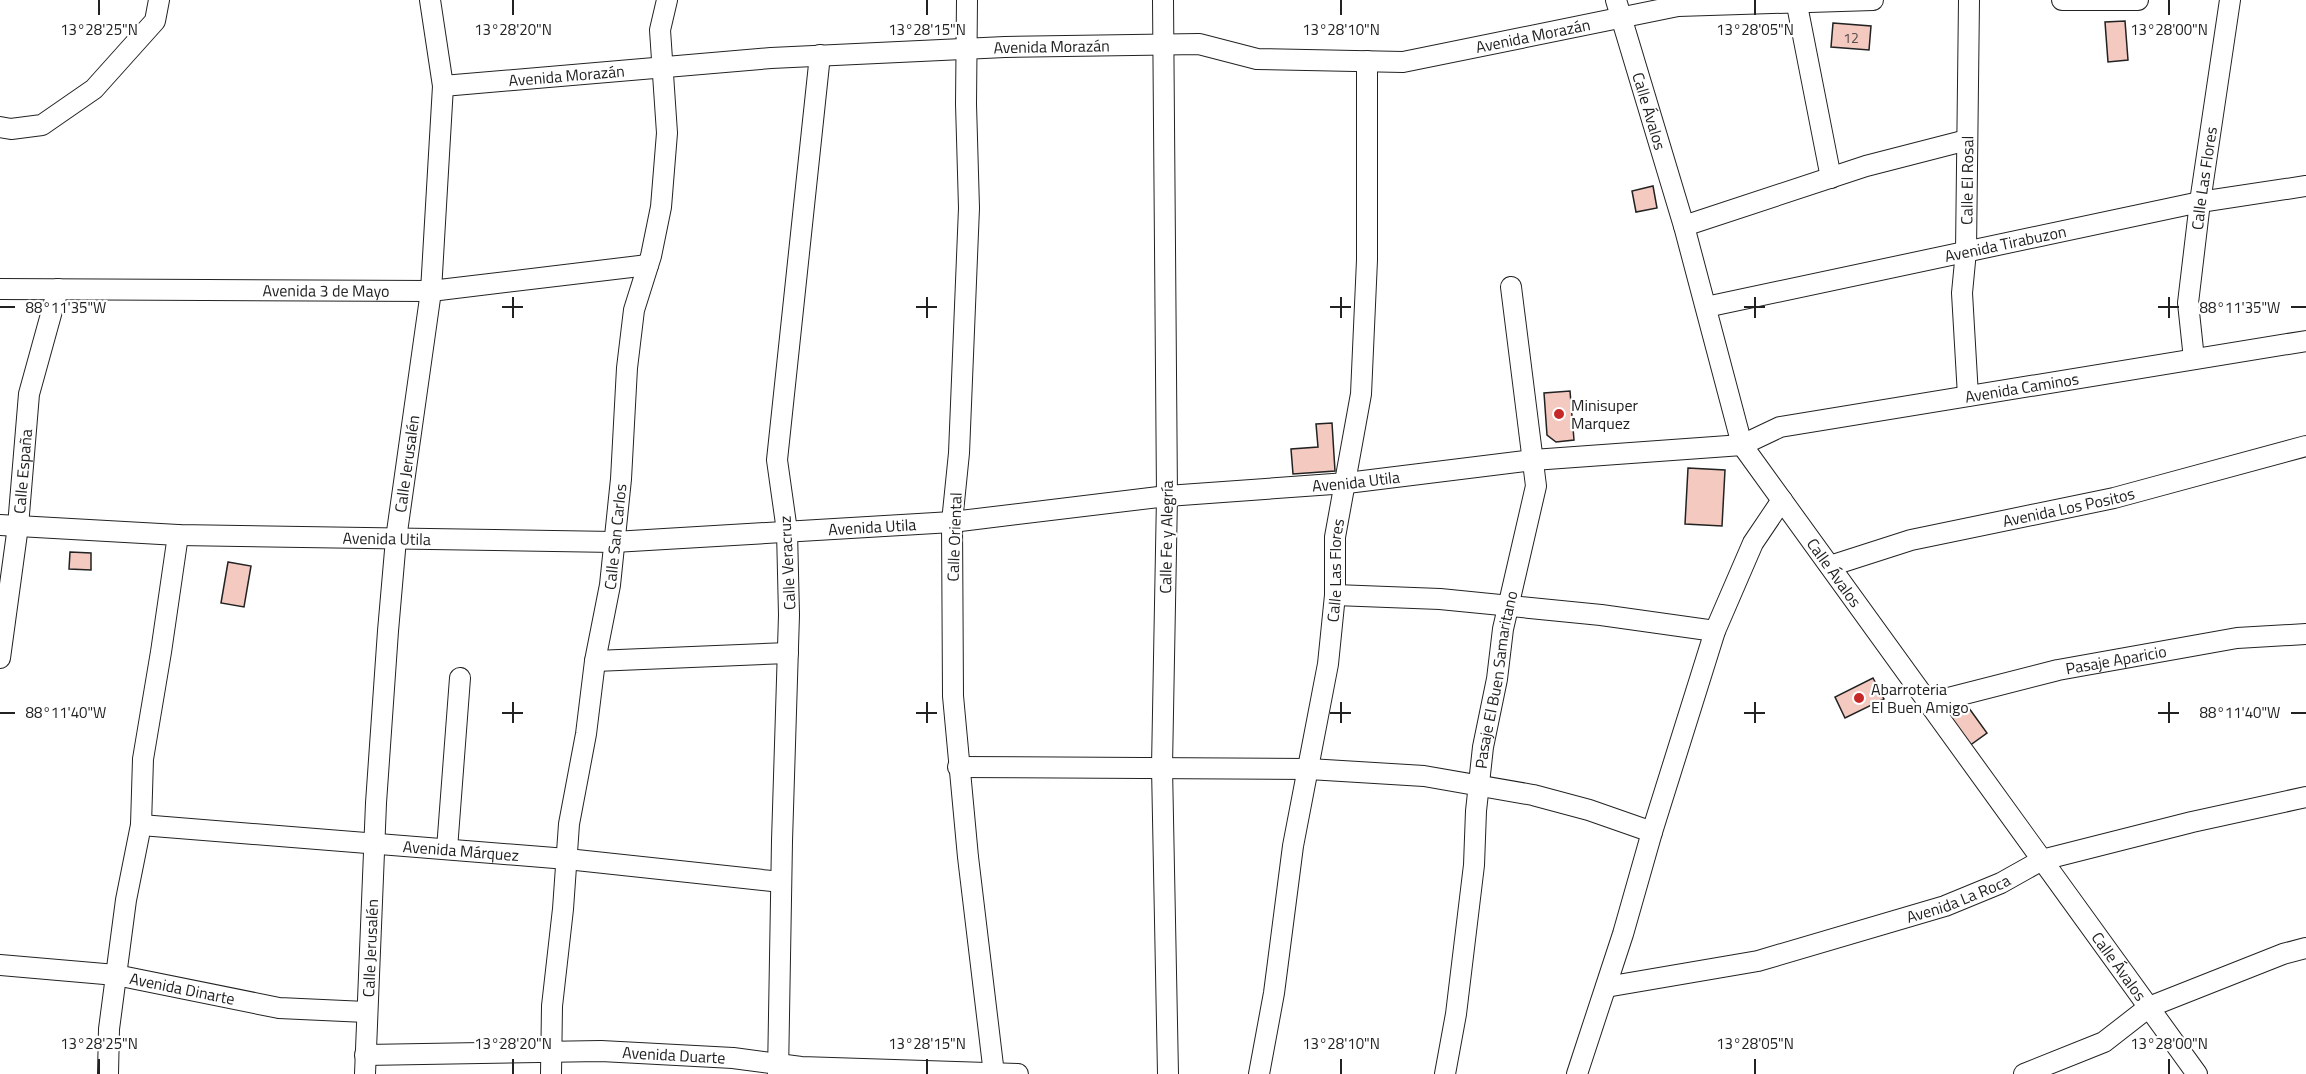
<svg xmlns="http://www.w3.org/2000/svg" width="2306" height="1074" viewBox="0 0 2306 1074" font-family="'Titillium Web',sans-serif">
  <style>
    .building { fill: #f3c9c0; stroke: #222; stroke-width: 1.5 }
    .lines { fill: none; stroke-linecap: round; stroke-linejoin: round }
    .minor-casing { stroke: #222; stroke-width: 22 }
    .minor { stroke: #fff; stroke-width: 20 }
    .ticks { fill: none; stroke: #222; stroke-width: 2 }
    .poi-dot { fill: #c62828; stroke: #fff; stroke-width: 2 }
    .labels { text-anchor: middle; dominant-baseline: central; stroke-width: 4.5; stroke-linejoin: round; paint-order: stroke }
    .number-label { font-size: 14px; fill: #564c4a }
    .street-label { font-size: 16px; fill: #222; stroke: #fff }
    .poi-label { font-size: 16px; fill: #222; stroke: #fff; text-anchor: start }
    .ticks-label { font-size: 15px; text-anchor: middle; fill: #222; stroke: #fff; stroke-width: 4.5; stroke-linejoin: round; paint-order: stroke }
  </style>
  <rect width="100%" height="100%" fill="#fff"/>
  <!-- building -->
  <g class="building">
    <path d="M2125,21L2128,60L2108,62L2105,22Z"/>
    <path d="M1833,23L1871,26L1869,50L1831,47Z"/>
    <path d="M1653,186L1657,208L1636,212L1632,191Z"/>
    <path d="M1570,391L1574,440L1556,442L1547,435L1544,393Z"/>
    <path d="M1332,423L1335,471L1293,474L1291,449L1318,447L1316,424Z"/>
    <path d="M1688,468L1725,470L1722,526L1685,524Z"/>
    <path d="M70,552L91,553V570L69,569Z"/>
    <path d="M228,562L251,566L244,607L221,603Z"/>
    <path d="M1873,678L1884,699L1845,718L1835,697Z"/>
    <path d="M1966,704L1987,733L1969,746L1948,717Z"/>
  </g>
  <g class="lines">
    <!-- minor casing -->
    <g class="minor-casing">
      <g id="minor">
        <path d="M967,0L966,104L969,208L959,453L952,522L953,696L968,857L994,1074"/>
        <path d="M1163,0L1167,496L1162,767L1168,1074"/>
        <path id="s1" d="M1616,0L1684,226L1742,445L2197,1074"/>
        <path d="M1796,0L1831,178"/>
        <path d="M2062,0H2138"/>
        <path id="s2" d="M443,86L771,58L1005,47L1199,44L1257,59L1403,62L1678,6L1873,0"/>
        <path d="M0,127L11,129L42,125L94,89L155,21L159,0"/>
        <path d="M1684,226L1866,166L1967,140"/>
        <path id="s3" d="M0,289L431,291L648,265"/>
        <path id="s4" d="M1706,307L2200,202L2306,186"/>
        <path id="s5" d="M2194,359L2188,303L2200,202L2230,0"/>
        <path id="s6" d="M1968,396L1962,293L1966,251L1969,0"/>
        <path id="s7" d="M0,525L178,535L614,542L952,522L1167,496L1347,483L1533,460L1742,445L1780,427L2306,341"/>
        <path id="s8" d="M1830,566L1911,540L2114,498L2306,446"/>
        <path d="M1335,595L1440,599L1601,615L1715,631"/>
        <path id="s9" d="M0,658L18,526L29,394L58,289"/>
        <path d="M595,661L788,653"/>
        <path id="s10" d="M1929,703L2058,670L2237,638L2306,634"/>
        <path d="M958,767L1309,769L1424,776L1533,795L1589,810L1652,832"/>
        <path id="s11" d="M141,825L567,859L781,882"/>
        <path d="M447,849L460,678"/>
        <path id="s12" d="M0,965L116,975L279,1008L366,1012"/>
        <path id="s13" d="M1606,987L1758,961L1945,906L2001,883L2042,860L2192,822L2306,797"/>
        <path id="s14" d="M365,1055L601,1051L733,1058L801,1067L1018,1074"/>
        <path d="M108,1074L109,1029L126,900L141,825L143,759L161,652L178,535"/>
        <path id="s15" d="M365,1074L376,803L388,631L396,539L431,291L443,86L430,0"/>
        <path id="s16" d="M551,1074L552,1006L563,909L569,824L586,734L595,661L610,585L621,479L627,368L634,310L651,256L661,207L667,133L660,30L667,0"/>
        <path d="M778,1074L782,841L789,615L787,531L777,460L820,55"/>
        <path id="s17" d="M1259,1074L1274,993L1293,846L1328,664L1335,595V537L1361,394L1367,260V61"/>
        <path id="s18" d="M1445,1074L1456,1014L1474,865L1476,811L1483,747L1497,679L1503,629L1536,486L1511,287"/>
        <path d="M1577,1074L1623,934L1652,832L1715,631L1753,543L1782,500"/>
        <path d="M2024,1074L2104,1042L2149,1007L2283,954L2306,948"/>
      </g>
    </g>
    <!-- minor -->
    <use href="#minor" class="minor"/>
  </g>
  <!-- ticks -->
  <path class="ticks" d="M99,0V15M513,0V15M927,0V15M1341,0V15M1755,0V15M2169,0V15M513,297V318M927,297V318M1341,297V318M1755,297V318M2169,297V318M0,307H15M502,307H523M916,307H937M1330,307H1351M1744,307H1765M2158,307H2179M2291,307H2306M513,702V723M927,702V723M1341,702V723M1755,702V723M2169,702V723M0,713H15M502,713H523M916,713H937M1330,713H1351M1744,713H1765M2158,713H2179M2291,713H2306M99,1059V1074M513,1059V1074M927,1059V1074M1341,1059V1074M1755,1059V1074M2169,1059V1074"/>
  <!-- markers -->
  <g class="poi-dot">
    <circle cx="1559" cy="414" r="6"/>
    <circle cx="1859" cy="698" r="6"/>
  </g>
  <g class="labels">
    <!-- number labels -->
    <g class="number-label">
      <text x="1851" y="37">12</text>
    </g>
    <!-- street labels -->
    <g class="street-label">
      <text stroke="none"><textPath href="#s2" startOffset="1096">Avenida Morazán</textPath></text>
      <text stroke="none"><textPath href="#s2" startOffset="610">Avenida Morazán</textPath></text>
      <text stroke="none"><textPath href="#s2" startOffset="124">Avenida Morazán</textPath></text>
      <text stroke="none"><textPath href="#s1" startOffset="116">Calle Ávalos</textPath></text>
      <text stroke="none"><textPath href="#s5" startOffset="182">Calle Las Flores</textPath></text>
      <text stroke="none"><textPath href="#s6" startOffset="216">Calle El Rosal</textPath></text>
      <text stroke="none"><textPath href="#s4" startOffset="306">Avenida Tirabuzon</textPath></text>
      <text stroke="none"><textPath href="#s3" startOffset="326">Avenida 3 de Mayo</textPath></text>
      <text stroke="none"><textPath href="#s7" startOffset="2034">Avenida Caminos</textPath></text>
      <text stroke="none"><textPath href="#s15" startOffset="612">Calle Jerusalén</textPath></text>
      <text stroke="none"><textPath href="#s9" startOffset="188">Calle España</textPath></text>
      <text stroke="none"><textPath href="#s7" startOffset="1359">Avenida Utila</textPath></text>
      <text stroke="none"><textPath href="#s8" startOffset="246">Avenida Los Positos</textPath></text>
      <text stroke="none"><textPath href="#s7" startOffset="873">Avenida Utila</textPath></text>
      <text stroke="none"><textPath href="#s16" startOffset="542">Calle San Carlos</textPath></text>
      <text transform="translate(954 537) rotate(-88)">Calle Oriental</text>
      <text transform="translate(1166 537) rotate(-89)">Calle Fe y Alegría</text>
      <text stroke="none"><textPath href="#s7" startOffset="387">Avenida Utila</textPath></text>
      <text transform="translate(787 563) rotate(-93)">Calle Veracruz</text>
      <text stroke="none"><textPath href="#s17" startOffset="510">Calle Las Flores</textPath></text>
      <text stroke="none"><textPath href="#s1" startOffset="620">Calle Ávalos</textPath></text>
      <text stroke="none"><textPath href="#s10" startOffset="192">Pasaje Aparicio</textPath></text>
      <text stroke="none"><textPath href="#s18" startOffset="398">Pasaje El Buen Samaritano</textPath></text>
      <text stroke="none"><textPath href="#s11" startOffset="321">Avenida Márquez</textPath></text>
      <text stroke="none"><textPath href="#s13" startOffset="364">Avenida La Roca</textPath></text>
      <text stroke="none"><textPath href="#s15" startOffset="126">Calle Jerusalén</textPath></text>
      <text stroke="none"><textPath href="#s1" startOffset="1106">Calle Ávalos</textPath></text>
      <text stroke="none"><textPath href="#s12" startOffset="184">Avenida Dinarte</textPath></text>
      <text stroke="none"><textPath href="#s14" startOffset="309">Avenida Duarte</textPath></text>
    </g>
    <!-- poi labels -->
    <g class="poi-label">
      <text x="1571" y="405">Minisuper<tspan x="1571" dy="18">Marquez</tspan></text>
      <text x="1871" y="689">Abarroteria<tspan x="1871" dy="18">El Buen Amigo</tspan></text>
    </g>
  </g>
  <g class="ticks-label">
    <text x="99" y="35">13°28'25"N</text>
    <text x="513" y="35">13°28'20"N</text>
    <text x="927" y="35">13°28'15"N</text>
    <text x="1341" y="35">13°28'10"N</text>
    <text x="1755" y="35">13°28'05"N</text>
    <text x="2169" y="35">13°28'00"N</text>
    <text x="2240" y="313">88°11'35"W</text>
    <text x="66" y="313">88°11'35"W</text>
    <text x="2240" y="718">88°11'40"W</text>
    <text x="66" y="718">88°11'40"W</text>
    <text x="99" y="1049">13°28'25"N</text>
    <text x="513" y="1049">13°28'20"N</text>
    <text x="927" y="1049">13°28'15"N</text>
    <text x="1341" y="1049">13°28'10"N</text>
    <text x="1755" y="1049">13°28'05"N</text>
    <text x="2169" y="1049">13°28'00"N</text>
  </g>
</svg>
